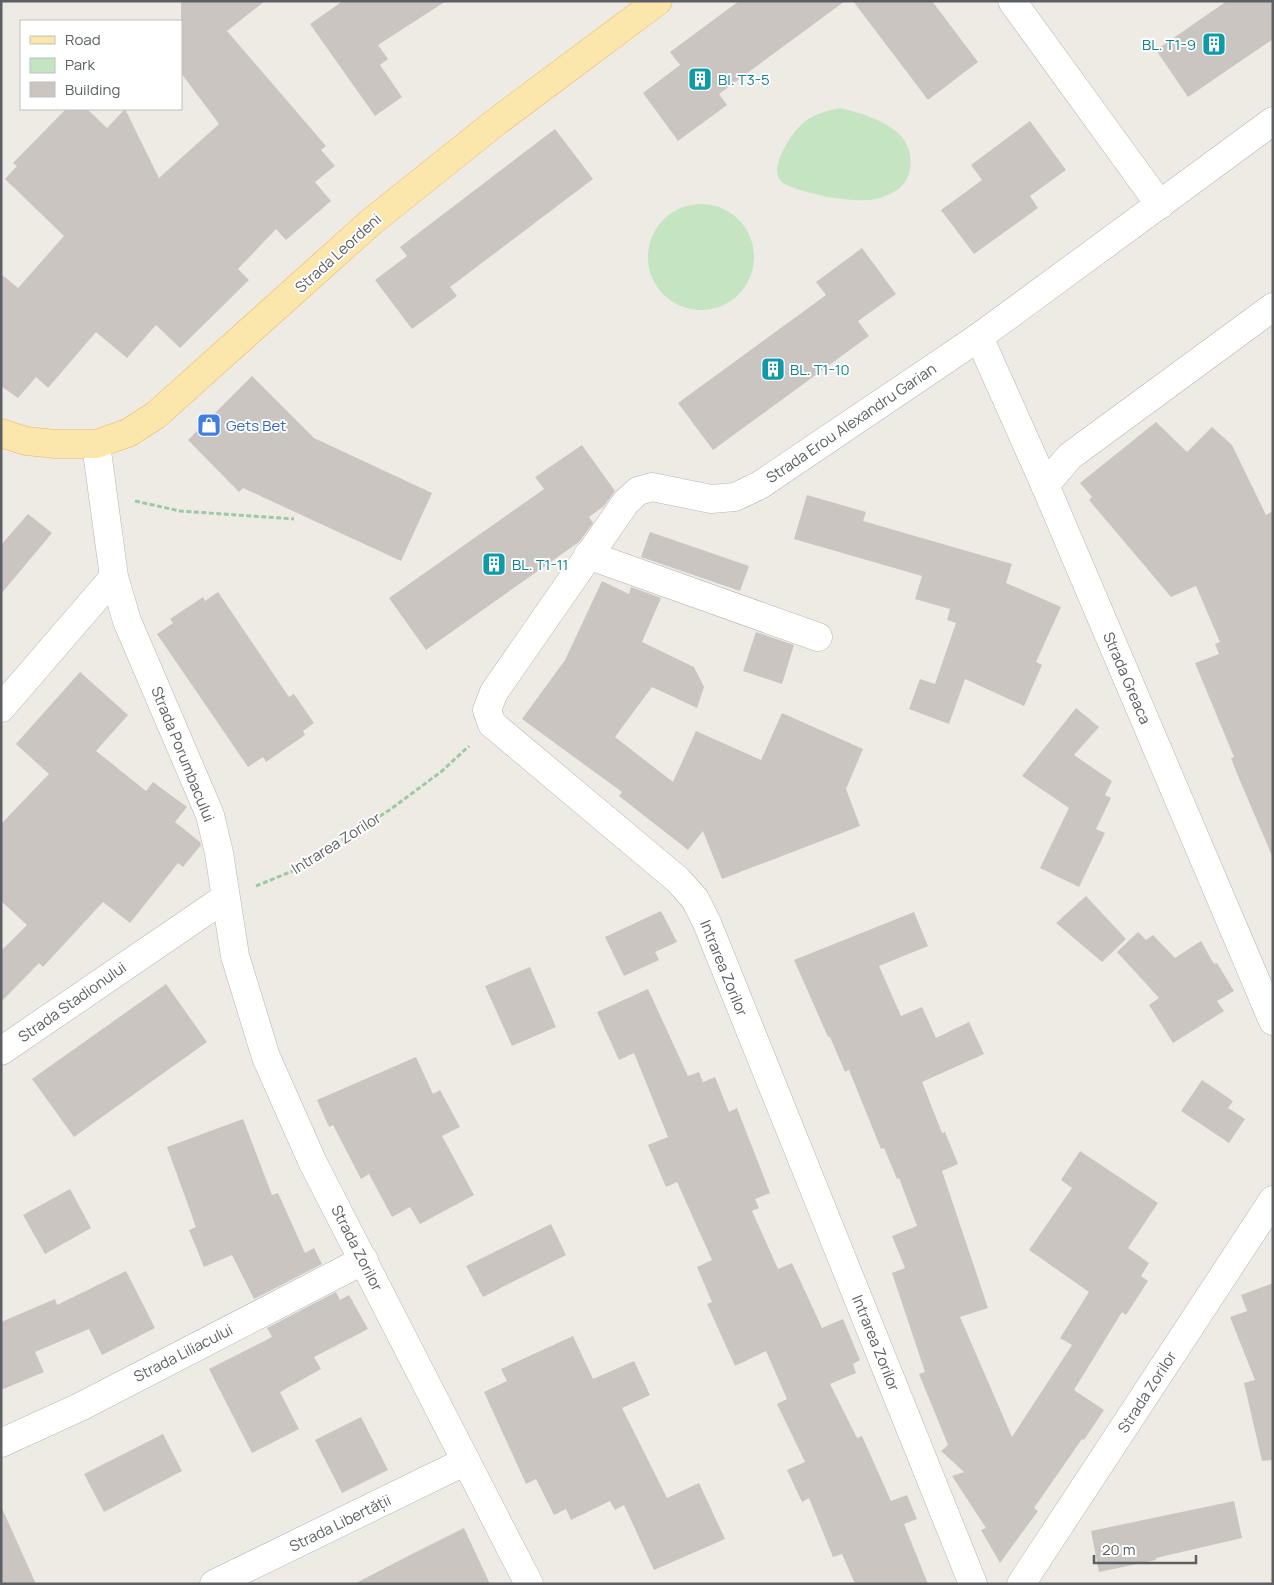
<svg xmlns="http://www.w3.org/2000/svg" width="1274" height="1585" viewBox="0 0 1274 1585" font-family="Manrope,sans-serif">
  <style>
    .green { fill: #c5e4c2 }
    .building { fill: #cac5c1 }
    .lines { fill: none; stroke-linecap: round; stroke-linejoin: round }
    .minor-casing { stroke: #b2b5b9; stroke-width: 29 }
    .major-casing { stroke: #ebb660; stroke-width: 29 }
    .path { stroke: #9cc8a4; stroke-width: 3; stroke-dasharray: 5 2.5; stroke-linecap: butt }
    .minor { stroke: #fff; stroke-width: 28 }
    .major { stroke: #fbe6ac; stroke-width: 28 }
    .labels { text-anchor: middle; dominant-baseline: central; stroke-width: 4; stroke-linejoin: round; paint-order: stroke }
    .culture-label { font-size: 15px; fill: #0d838f; stroke: #fff; text-anchor: start }
    .street-label { font-size: 15px; fill: #5c6064; stroke: #fff }
    .shop-label { font-size: 15px; fill: #366cbe; stroke: #fff; text-anchor: start }
  </style>
  <rect width="100%" height="100%" fill="#eeebe4"/>
  <!-- green -->
  <g class="green">
    <path d="M840,108C860,113 886,120 901,136C912,148 914,169 905,182C899,191 885,197 876,199C855,204 806,194 787,185C763,175 790,135 802,124C813,114 826,111 840,108Z"/>
    <circle cx="701" cy="257" r="53"/>
  </g>
  <!-- building -->
  <g class="building">
    <path d="M181,1H265L227,31L326,146L321,150L335,166L315,182L331,201L286,240L276,229L238,269L249,280L180,348L156,325L127,358L96,332L48,388L36,377L18,398L1,386V274L18,288L64,236L5,179L17,166L13,163L66,109H87L107,128L125,109L159,178L219,124L181,73Z"/>
    <path d="M343,1H446L378,45L388,59L380,65L402,97L375,116L310,24Z"/>
    <path d="M739,1H845L719,94L727,105L678,141L643,93L680,65L670,52Z"/>
    <path d="M853,1H932L978,62L928,100Z"/>
    <path d="M1227,1H1273V39L1188,97L1156,50Z"/>
    <path d="M1030,121L1066,170L1030,196L1038,208L974,254L941,210L982,180L971,165Z"/>
    <path d="M555,129L593,179L450,287L457,296L412,329L375,280L407,256L400,247Z"/>
    <path d="M862,248L896,294L858,321L869,336L713,450L678,403L826,295L816,282Z"/>
    <path d="M252,376L314,438L432,493L401,561L243,488L239,492L188,440Z"/>
    <path d="M1156,422L1187,452L1212,427L1232,445L1266,515L1273,511V858L1238,776L1231,758L1234,757L1195,663L1219,654L1215,644L1220,642L1196,586L1171,597L1089,500L1092,497L1080,483Z"/>
    <path d="M582,445L615,491L604,506L589,517L593,523L579,542L426,650L389,598L544,489L535,477Z"/>
    <path d="M807,495L866,512L863,521L1012,564L1006,583L1061,607L1036,662L1042,665L1024,706L965,679L949,724L909,709L920,679L935,684L956,623L947,620L950,609L915,599L922,576L794,539Z"/>
    <path d="M28,514L52,533L1,594V545Z"/>
    <path d="M650,532L749,566L740,591L641,557Z"/>
    <path d="M602,581L629,594L631,587L661,598L642,642L694,667L704,687L697,708L652,687L615,737L673,782L696,731L761,760L782,713L863,749L846,789L860,826L722,879L703,831L688,850L619,796L622,792L522,719L565,660Z"/>
    <path d="M218,592L289,697L294,694L314,723L303,731L305,735L266,762L263,757L248,767L157,634L173,623L170,619L203,597L205,601Z"/>
    <path d="M756,632L794,645L782,684L743,671Z"/>
    <path d="M80,672L128,715L96,751L146,791L153,782L187,807L175,822L200,842L201,845L183,867L178,863L130,923L103,902L43,967L39,963L1,1002V951L27,925L1,901V824L49,774L16,744Z"/>
    <path d="M1076,708L1099,727L1074,755L1112,781L1105,795L1111,798L1096,829L1105,833L1079,887L1040,868L1069,808L1022,776Z"/>
    <path d="M1086,896L1126,939L1102,962L1056,923Z"/>
    <path d="M661,911L677,942L655,952L659,960L624,976L605,937Z"/>
    <path d="M914,912L928,946L879,966L901,1016L922,1007L936,1038L969,1022L984,1054L922,1082L942,1133L945,1132L958,1164L942,1171L988,1308L960,1317L1012,1437L1072,1345L1060,1338L1089,1292L1029,1250L1072,1188L1061,1180L1080,1151L1158,1203L1128,1248L1149,1263L1141,1276L1148,1281L1126,1315L1122,1312L1074,1390L1104,1410L1084,1440L1082,1439L1034,1508L1038,1511L1000,1563L981,1530L986,1528L952,1476L964,1472L941,1451L948,1445L919,1374L925,1372L892,1273L905,1268L892,1236L917,1226L899,1178L897,1179L884,1148L881,1149L849,1070L845,1072L830,1037H828L794,960Z"/>
    <path d="M1138,932L1146,940L1153,935L1175,958L1201,941L1214,964L1217,963L1234,991L1217,1001L1224,1011L1173,1043L1149,1005L1159,998L1117,952Z"/>
    <path d="M530,967L556,1027L512,1046L485,986Z"/>
    <path d="M166,984L207,1042L74,1137L32,1079Z"/>
    <path d="M648,989L688,1076L699,1072L703,1082L715,1077L729,1112L737,1108L770,1193L755,1199L759,1208L752,1211L778,1269L792,1263L822,1328L843,1319L860,1360L853,1364L856,1373L830,1384L857,1438L862,1436L891,1501L907,1495L917,1519L904,1524L928,1584H855L842,1554L833,1557L809,1498L802,1502L787,1470L805,1462L777,1404L787,1399L766,1351L735,1366L707,1304L712,1302L697,1267L712,1260L677,1182L666,1187L648,1145L668,1137L634,1053L619,1060L597,1012Z"/>
    <path d="M416,1057L433,1094L440,1090L460,1127L442,1136L474,1195L420,1224L410,1207L392,1217L369,1174L361,1179L333,1125L329,1127L317,1100Z"/>
    <path d="M1202,1080L1233,1101L1228,1108L1245,1119L1229,1143L1181,1111Z"/>
    <path d="M243,1119L272,1195L278,1193L305,1253L314,1248L322,1264L254,1299L232,1255L204,1267L189,1230L196,1227L167,1147Z"/>
    <path d="M70,1189L91,1228L45,1254L23,1215Z"/>
    <path d="M551,1224L566,1255L483,1297L466,1266Z"/>
    <path d="M126,1271L155,1328L102,1355L89,1329L35,1352L44,1372L1,1390V1322L55,1299L57,1305Z"/>
    <path d="M1273,1283V1460L1262,1461L1244,1383L1255,1380L1230,1317L1247,1311L1241,1295Z"/>
    <path d="M336,1292L340,1300L349,1295L368,1329L314,1357L321,1369L280,1392L299,1429L252,1453L209,1369L272,1337L267,1328Z"/>
    <path d="M573,1336L593,1379L634,1361L650,1395L622,1408L667,1498L699,1483L725,1539L654,1570L624,1505L615,1510L610,1501L571,1520L566,1509L554,1515L536,1479L526,1484L484,1392L507,1381L501,1369Z"/>
    <path d="M361,1417L388,1470L342,1493L315,1440Z"/>
    <path d="M163,1434L182,1471L104,1512L84,1474Z"/>
    <path d="M1234,1501L1242,1538L1156,1558V1560L1099,1572L1091,1531Z"/>
    <path d="M1,1506L36,1584H1Z"/>
    <path d="M464,1528L490,1584H354L414,1553Z"/>
  </g>
  <g class="lines">
    <!-- minor casing -->
    <g class="minor-casing">
      <g id="minor">
        <path d="M1012,1L1160,205"/>
        <path d="M979,337L1045,485L1273,1021"/>
        <path d="M96,444L114,577L127,621L210,815L219,853L235,956L266,1057L313,1163L529,1584"/>
        <path d="M1045,485L1070,456L1273,307"/>
        <path d="M588,555L818,637"/>
        <path d="M1,708L114,577"/>
        <path d="M1,1051L225,898"/>
        <path d="M1,1443L80,1407L364,1260"/>
        <path d="M214,1584L466,1461"/>
        <path d="M973,1584L707,923L695,899L678,880L492,724L487,710L494,692L626,502L638,491L652,487L711,499L735,497L760,485L979,337L1273,121"/>
        <path d="M1021,1584L1273,1200"/>
      </g>
    </g>
    <!-- major casing -->
    <g class="major-casing">
      <path id="major" d="M1,433L26,441L56,444H96L128,433L156,415L371,222L496,122L658,1"/>
    </g>
    <!-- path -->
    <g class="path">
      <path d="M135,501L180,511L294,519"/>
      <path d="M256,886L295,870L391,809L442,771L469,746"/>
    </g>
    <!-- minor -->
    <use href="#minor" class="minor"/>
    <!-- major -->
    <use href="#major" class="major"/>
  </g>
  <!-- icons -->
  <defs>
    <g id="building-square" transform="scale(1.25)"><rect x="-9" y="-9" width="18" height="18" rx="4" fill="#0f9aa8" stroke="#fff"/><path d="M-4-6H4V6H1V3H-1V6H-4ZM-2.5-4.3h1.7v1.8h-1.7ZM.8-4.3h1.7v1.8H.8ZM-2.5-1h1.7V.8h-1.7ZM.8-1h1.7V.8H.8Z" fill="#fff"/></g>
    <g id="shop-square" transform="scale(1.25)"><rect x="-9" y="-9" width="18" height="18" rx="4" fill="#3f7fe0" stroke="#fff"/><path d="M-5-2.5h2.3a2.7 3.5 0 0 1 5.4 0H5L5.5 6h-11ZM-1.5-2.5h3a1.5 2.3 0 0 0-3 0Z" fill="#fff"/></g>
  </defs>
  <g fill-rule="evenodd">
    <use href="#building-square" x="1214" y="44"/>
    <use href="#building-square" x="700" y="79"/>
    <use href="#building-square" x="773" y="369"/>
    <use href="#shop-square" x="209" y="425"/>
    <use href="#building-square" x="494" y="564"/>
  </g>
  <g class="labels">
    <!-- culture labels -->
    <g class="culture-label">
      <text x="1196" y="44" text-anchor="end">BL. T1-9</text>
      <text x="718" y="79">Bl. T3-5</text>
      <text x="790" y="369">BL. T1-10</text>
      <text x="512" y="564">BL. T1-11</text>
    </g>
    <!-- street labels -->
    <g class="street-label">
      <text transform="translate(338 253) rotate(-42)">Strada Leordeni</text>
      <text transform="translate(851 423) rotate(-34)">Strada Erou Alexandru Garian</text>
      <text transform="translate(1127 678) rotate(67)">Strada Greaca</text>
      <text transform="translate(183 754) rotate(68)">Strada Porumbacului</text>
      <text transform="translate(336 843) rotate(-32)">Intrarea Zorilor</text>
      <text transform="translate(724 968) rotate(68)">Intrarea Zorilor</text>
      <text transform="translate(72 1002) rotate(-35)">Strada Stadionului</text>
      <text transform="translate(357 1248) rotate(63)">Strada Zorilor</text>
      <text transform="translate(876 1343) rotate(68)">Intrarea Zorilor</text>
      <text transform="translate(183 1353) rotate(-27)">Strada Liliacului</text>
      <text transform="translate(1147 1392) rotate(-57)">Strada Zorilor</text>
      <text transform="translate(340 1523) rotate(-26)">Strada Libertății</text>
    </g>
    <!-- shop labels -->
    <g class="shop-label">
      <text x="226" y="425">Gets Bet</text>
    </g>
  </g>
  <!-- border -->
  <rect width="1274" height="1585" fill="none" stroke="#5c6064" stroke-width="5"/>
  <!-- legend -->
  <rect x="20" y="20" width="162" height="90" fill="#ffffff" stroke="#bebfc1"/>
  <rect x="30" y="36" width="25" height="8" fill="#fbe6ac" stroke="#bebfc1"/>
  <text x="65" y="45" font-size="15" fill="#5c6064">Road</text>
  <rect x="30" y="58" width="25" height="15" fill="#c5e4c2" stroke="#bebfc1"/>
  <text x="65" y="70" font-size="15" fill="#5c6064">Park</text>
  <rect x="30" y="82" width="25" height="15" fill="#cac5c1" stroke="#bebfc1"/>
  <text x="65" y="95" font-size="15" fill="#5c6064">Building</text>
  <!-- scale -->
  <path d="M1094 1555v8h102v-8" fill="none" stroke="#5c6064" stroke-width="2.5"/>
  <text x="1102" y="1555" font-size="15" fill="#5c6064" stroke="#ffffff" stroke-width="4" paint-order="stroke">20 m</text>
</svg>
